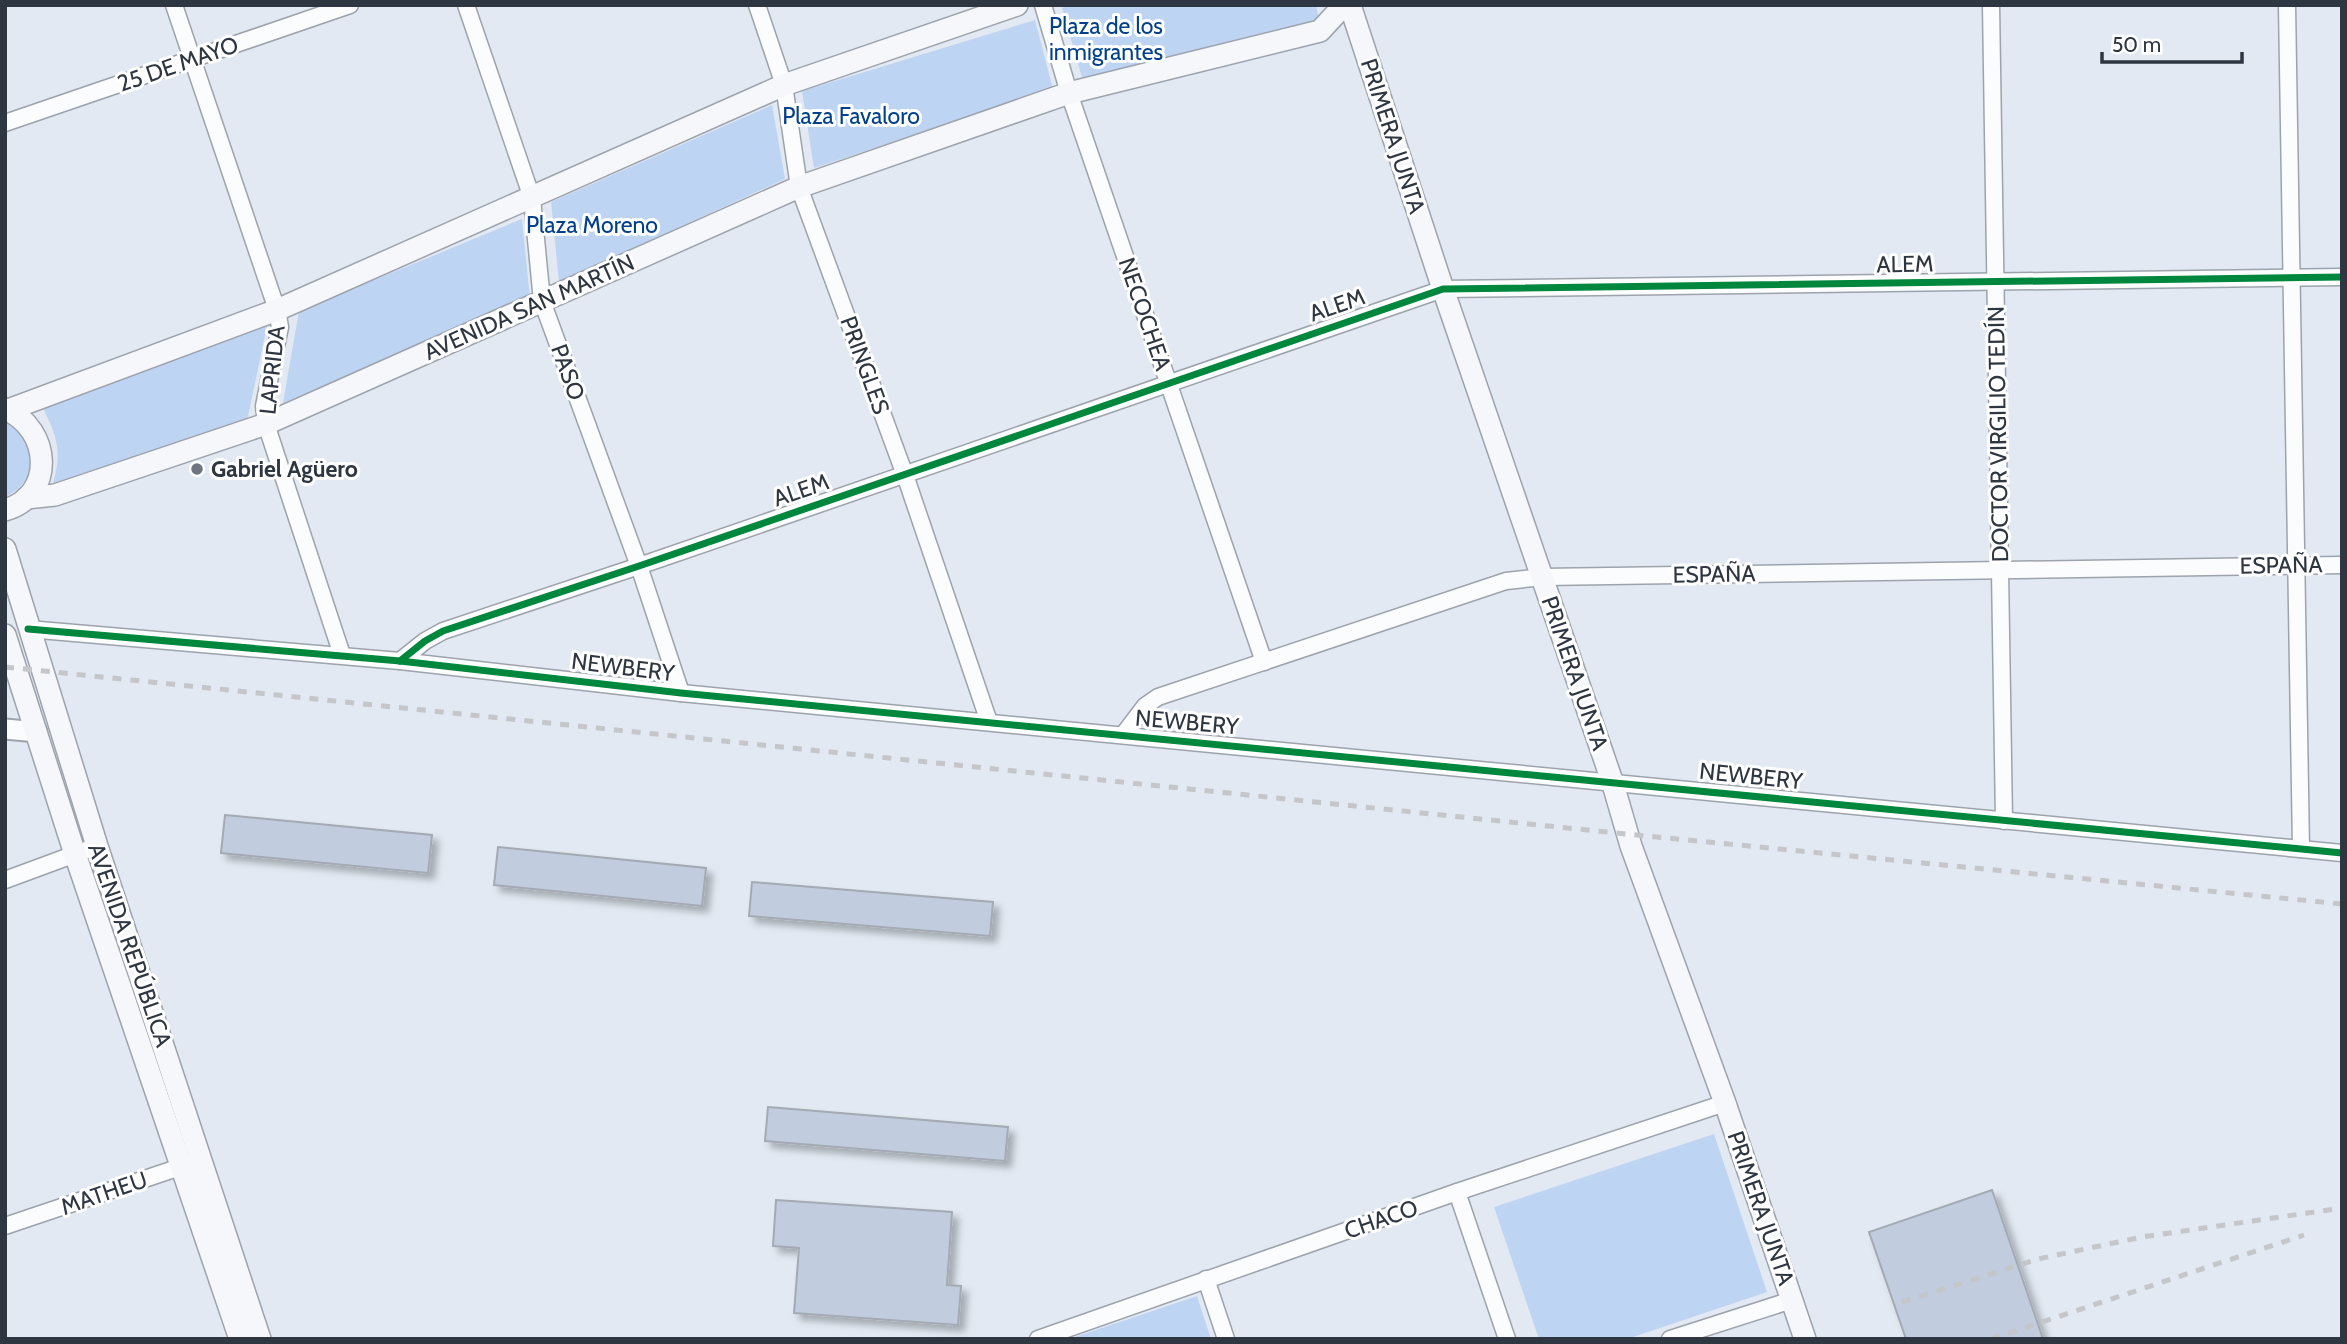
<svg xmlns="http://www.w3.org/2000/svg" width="2347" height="1344" viewBox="0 0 2347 1344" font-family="Cabin,sans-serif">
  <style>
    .green { fill: #bed4f3 }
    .building { fill: #c1cdde; stroke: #a3aab3; stroke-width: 2; filter: url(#shadow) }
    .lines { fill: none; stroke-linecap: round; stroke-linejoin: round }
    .minor-casing { stroke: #9da3ac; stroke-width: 19 }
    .tertiary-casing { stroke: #9da3ac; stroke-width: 23 }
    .secondary-casing { stroke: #9da3ac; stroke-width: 24 }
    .minor { stroke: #fbfcfd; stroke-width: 16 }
    .tertiary { stroke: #fbfcfd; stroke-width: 19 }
    .secondary { stroke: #f6f7fa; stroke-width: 21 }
    .rail { stroke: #c4c6c9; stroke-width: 5; stroke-dasharray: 9 9; stroke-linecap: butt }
    .cycleway-casing { stroke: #fff; stroke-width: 11 }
    .cycleway { stroke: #00873e; stroke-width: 7 }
    .poi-dot { fill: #6d7580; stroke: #fff; stroke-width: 2.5 }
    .labels { text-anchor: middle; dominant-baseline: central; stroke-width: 6; stroke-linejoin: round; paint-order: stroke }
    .park-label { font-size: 23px; fill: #01408a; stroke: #fff }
    .street-label { font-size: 23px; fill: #2e3642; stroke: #fff }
    .poi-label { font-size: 23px; font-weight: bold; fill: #2e3642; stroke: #fff; text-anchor: start }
  </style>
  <defs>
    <filter id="shadow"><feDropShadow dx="6" dy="6" stdDeviation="3.5" flood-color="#0004"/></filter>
  </defs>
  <rect width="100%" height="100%" fill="#e2e9f2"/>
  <!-- green -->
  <g class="green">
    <path d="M1072,5H1316L1319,20L1083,81L1062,8Z"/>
    <path d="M1035,20L1053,89L814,168L802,91Z"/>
    <path d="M772,105L785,179L559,282L551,202Z"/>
    <path d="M522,219L530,299L283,403L299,311Z"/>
    <path d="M267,326L247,421L53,483C63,450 56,434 41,404Z"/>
    <path d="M5,421C36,440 41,480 5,497Z"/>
    <path d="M1714,1134L1767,1292L1627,1339H1539L1494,1207Z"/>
    <path d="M1197,1296L1211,1339H1069Z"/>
  </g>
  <!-- building -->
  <g class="building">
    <path d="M225,815L432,835L428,873L221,853Z"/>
    <path d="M498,847L706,868L702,906L494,885Z"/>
    <path d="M752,882L993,902L990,936L749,916Z"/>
    <path d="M768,1107L1008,1127L1005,1161L765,1141Z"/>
    <path d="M1992,1190L2043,1339H1906L1869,1232Z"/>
    <path d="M776,1200L952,1212L947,1285L961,1286L958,1325L794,1313L799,1248L773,1246Z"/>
  </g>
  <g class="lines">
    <!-- minor casing -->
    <g class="minor-casing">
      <g id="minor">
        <path d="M174,5L277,310L280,327L264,406L266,424L342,655"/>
        <path d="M466,5L532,198L542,301L639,566L681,693"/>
        <path d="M757,5L784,85L799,187L905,475L989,722"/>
        <path d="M1043,5L1069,93L1264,662"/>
        <path d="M1991,5L2004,821"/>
        <path d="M2287,5L2301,849"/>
        <path d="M5,123L350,5"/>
        <path d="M28,629L400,661L681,693L2342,853"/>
        <path d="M400,661L425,641L443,631L639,566L1443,289L2342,277"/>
        <path d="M1123,735L1145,706L1158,697L1506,581L1543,577L2342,565"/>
        <path d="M5,880L97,846"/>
        <path d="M1457,1192L1507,1339"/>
        <path d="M5,1226L192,1163"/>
        <path d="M1206,1279L1226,1339"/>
        <path d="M1038,1339L1457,1192L1725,1103"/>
        <path d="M1670,1339L1792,1300"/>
      </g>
    </g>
    <!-- tertiary casing -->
    <g class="tertiary-casing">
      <path id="tertiary" d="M5,729L37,732"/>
    </g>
    <!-- secondary casing -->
    <g class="secondary-casing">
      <g id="secondary">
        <path d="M1350,5L1443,289L1612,781L1631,846L1725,1103L1805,1339"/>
        <path d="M5,409C52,429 55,496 5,510"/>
        <path d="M8,410L277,310L784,85L1017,5"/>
        <path d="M26,498L55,495L266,424L799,187L1069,93L1320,31L1344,5"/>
        <path d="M5,549L97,846L260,1339"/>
        <path d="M5,635L75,854L240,1339"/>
      </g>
    </g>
    <!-- minor -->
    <use href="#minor" class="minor"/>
    <!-- tertiary -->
    <use href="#tertiary" class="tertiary"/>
    <!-- secondary -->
    <use href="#secondary" class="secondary"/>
    <!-- rail -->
    <g class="rail">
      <path d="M5,667L1626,834L2342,904"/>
      <path d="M1902,1302L2038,1259L2142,1237L2342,1208"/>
      <path d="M1991,1339L2304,1235"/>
    </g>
    <!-- cycleway casing -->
    <g class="cycleway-casing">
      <g id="cycleway">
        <path d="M28,629L400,661L681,693L2342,853"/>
        <path d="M400,661L425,641L443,631L639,566L1443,289L2342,277"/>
      </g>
    </g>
    <!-- cycleway -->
    <use href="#cycleway" class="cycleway"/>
  </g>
  <!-- markers -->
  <circle class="poi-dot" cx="197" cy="469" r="7"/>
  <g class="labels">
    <!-- park labels -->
    <g class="park-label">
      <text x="1106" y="26">Plaza de los<tspan x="1106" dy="26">inmigrantes</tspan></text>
      <text x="851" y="116">Plaza Favaloro</text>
      <text x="592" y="225">Plaza Moreno</text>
    </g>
    <!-- street labels -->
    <g class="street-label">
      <text transform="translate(178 64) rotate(-19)">25 DE MAYO</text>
      <text transform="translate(1393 136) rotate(72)">PRIMERA JUNTA</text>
      <text transform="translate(1905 264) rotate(-1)">ALEM</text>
      <text transform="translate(1337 305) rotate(-19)">ALEM</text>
      <text transform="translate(529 307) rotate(-24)">AVENIDA SAN MARTÍN</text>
      <text transform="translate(1145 314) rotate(71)">NECOCHEA</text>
      <text transform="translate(865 365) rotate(70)">PRINGLES</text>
      <text transform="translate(272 370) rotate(-84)">LAPRIDA</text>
      <text transform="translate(568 372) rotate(70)">PASO</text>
      <text transform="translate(1998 434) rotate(-91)">DOCTOR VIRGILIO TEDÍN</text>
      <text transform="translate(801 490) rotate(-19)">ALEM</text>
      <text transform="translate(2281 565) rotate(-1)">ESPAÑA</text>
      <text transform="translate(1714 574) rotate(-1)">ESPAÑA</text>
      <text transform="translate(623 667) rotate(7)">NEWBERY</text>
      <text transform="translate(1575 673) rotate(71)">PRIMERA JUNTA</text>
      <text transform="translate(1187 722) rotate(5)">NEWBERY</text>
      <text transform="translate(1751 776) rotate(6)">NEWBERY</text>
      <text transform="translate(130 945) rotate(71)">AVENIDA REPÚBLICA</text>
      <text transform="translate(104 1193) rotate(-19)">MATHEU</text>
      <text transform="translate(1761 1208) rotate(71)">PRIMERA JUNTA</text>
      <text transform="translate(1381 1219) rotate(-19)">CHACO</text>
    </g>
    <!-- poi labels -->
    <g class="poi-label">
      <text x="211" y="469">Gabriel Agüero</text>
    </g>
  </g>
  <!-- border -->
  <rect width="2347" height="1344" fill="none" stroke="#2e3642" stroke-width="14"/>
  <!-- scale -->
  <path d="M2102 52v10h140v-10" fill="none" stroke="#2e3642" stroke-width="3.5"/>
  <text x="2112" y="52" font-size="21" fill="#2e3642" stroke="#ffffff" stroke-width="5" paint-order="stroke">50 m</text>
</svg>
